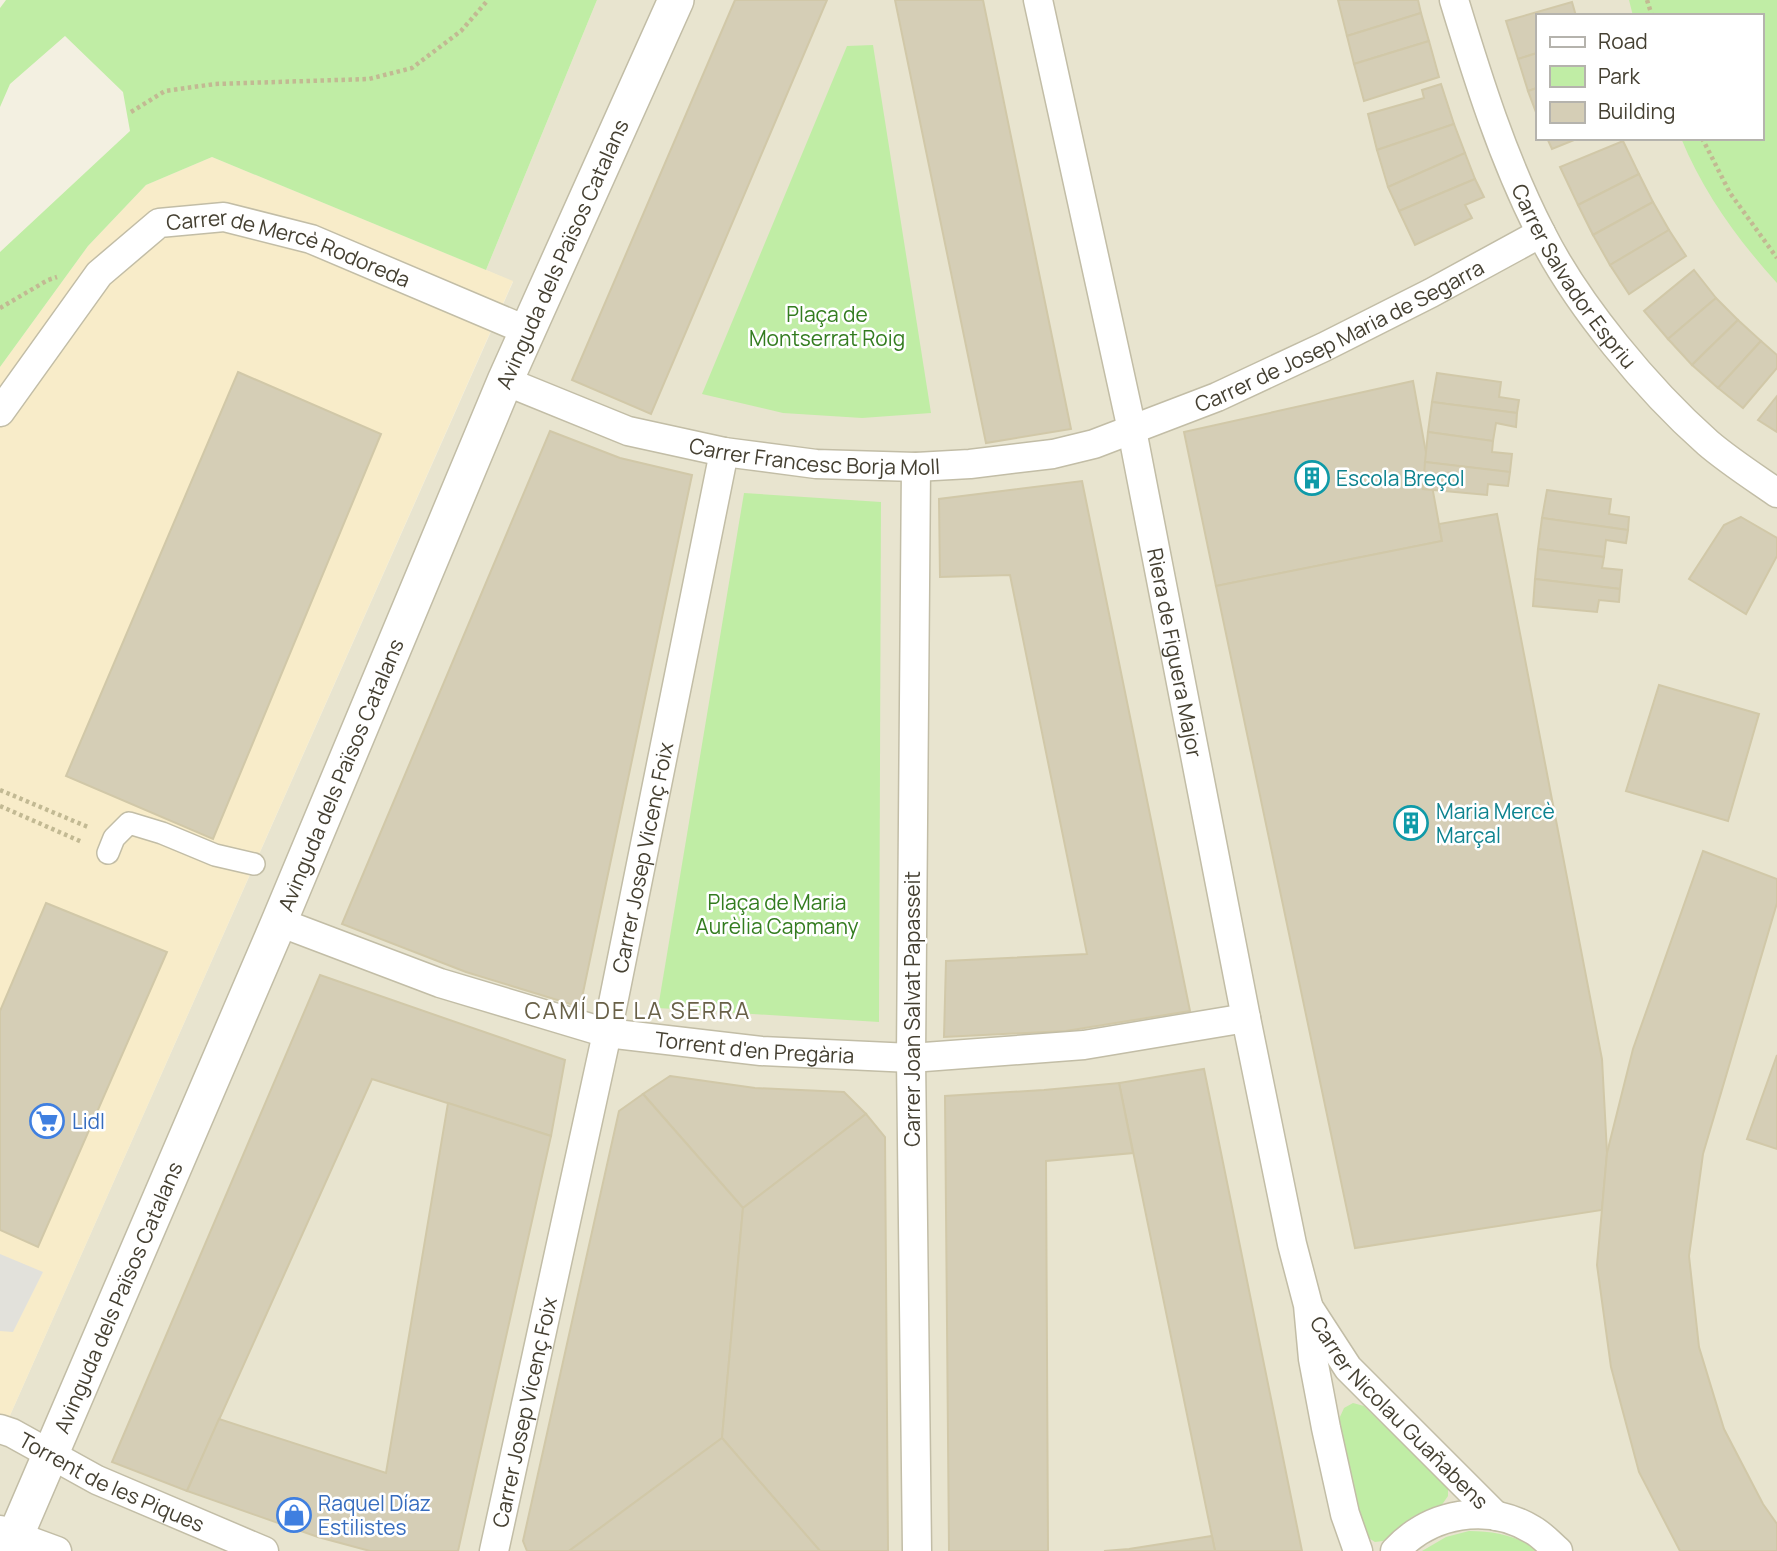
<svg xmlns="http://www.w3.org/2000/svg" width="1777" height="1551" viewBox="0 0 1777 1551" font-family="Manrope,sans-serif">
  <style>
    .residential { fill: #e8e4cf; fill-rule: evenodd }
    .commercial { fill: #f8ecc9 }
    .green { fill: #c0eda5 }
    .parking { fill: #e2e1db }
    .building { fill: #d5ceb6; stroke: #d1c8a8; stroke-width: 2 }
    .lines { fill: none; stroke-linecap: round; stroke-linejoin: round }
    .pedestrian-casing { stroke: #c2bda6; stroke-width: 24 }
    .minor-casing { stroke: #c2bda6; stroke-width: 31 }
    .tertiary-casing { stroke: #c2bda6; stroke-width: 38 }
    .path { stroke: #c2b993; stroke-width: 4.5; stroke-dasharray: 3.5 3.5; stroke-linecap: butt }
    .pedestrian { stroke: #fff; stroke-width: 21 }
    .minor { stroke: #fff; stroke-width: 28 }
    .tertiary { stroke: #fff; stroke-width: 35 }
    .labels { text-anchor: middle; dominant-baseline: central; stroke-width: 5; stroke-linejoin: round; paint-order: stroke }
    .street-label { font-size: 21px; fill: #454032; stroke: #fff }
    .park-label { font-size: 21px; fill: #337c1f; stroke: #fff }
    .culture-label { font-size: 21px; fill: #0d838f; stroke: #fff; text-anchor: start }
    .shop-label { font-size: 21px; fill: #366cbe; stroke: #fff; text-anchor: start }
    .neighbourhood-label { font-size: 23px; letter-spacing: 2px; fill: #696148; stroke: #fff }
  </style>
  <rect width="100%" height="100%" fill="#f3f0e1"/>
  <!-- residential -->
  <path class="residential" d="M597,0H1777V1551H0V1438L513,282L486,270ZM1537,16H1761V138H1537Z"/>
  <!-- commercial -->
  <path class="commercial" d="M212,157L513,281L0,1438V367L88,246L146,185Z"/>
  <!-- green -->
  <g class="green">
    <path d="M6,0H597L486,270L212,157L146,185L88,246L0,367V252L130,131L123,92L65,36L10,84L0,107V8Z"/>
    <path d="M1629,0H1777V283C1738,240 1703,192 1681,138H1761V16H1633Z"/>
    <path d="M873,45L931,413L862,418L783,413L702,394L847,46Z"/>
    <path d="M744,493L881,502L879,1022L658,1008Z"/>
    <path d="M1353,1403L1364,1406L1448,1488V1496L1441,1506L1412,1517L1383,1541L1375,1542L1367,1537L1360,1527L1339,1419L1344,1408Z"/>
    <path d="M1469,1531C1496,1531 1517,1536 1539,1551H1422L1446,1537Z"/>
  </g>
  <!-- parking -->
  <path class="parking" d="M0,1254L43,1272L13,1332L0,1331Z"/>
  <!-- building -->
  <g class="building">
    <path d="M735,0H827L651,414L572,380Z"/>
    <path d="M895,0H983L1071,429L986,443Z"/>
    <path d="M1338,0H1418L1421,13L1347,36Z"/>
    <path d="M1572,2L1576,16H1537V53L1518,59L1506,21Z"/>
    <path d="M1421,13L1429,41L1354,64L1347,36Z"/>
    <path d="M1429,41L1439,77L1364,101L1354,64Z"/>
    <path d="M1537,53V88L1528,91L1518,59Z"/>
    <path d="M1441,84L1454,124L1377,150L1368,114L1424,98L1422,90Z"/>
    <path d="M1537,88V115L1528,91Z"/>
    <path d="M1454,124L1465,153L1388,187L1377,150Z"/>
    <path d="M1547,138H1579L1552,149Z"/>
    <path d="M1623,141L1639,174L1578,205L1560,167Z"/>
    <path d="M1465,153L1475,179L1399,211L1388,187Z"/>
    <path d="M1639,174L1653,202L1593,235L1578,205Z"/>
    <path d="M1475,179L1484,197L1465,205L1472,218L1415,245L1399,211Z"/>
    <path d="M1653,202L1669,230L1610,265L1593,235Z"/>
    <path d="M1669,230L1686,256L1629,294L1610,265Z"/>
    <path d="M1694,270L1716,298L1668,339L1644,311Z"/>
    <path d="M1716,298L1738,320L1692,365L1668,339Z"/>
    <path d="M1738,320L1761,341L1718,388L1692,365Z"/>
    <path d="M1761,341L1777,355V368L1743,408L1718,388Z"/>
    <path d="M238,372L381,434L213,839L66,776Z"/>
    <path d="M1437,373L1501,382L1499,397L1519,400L1517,413L1432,402Z"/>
    <path d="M1413,381L1442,541L1216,586L1184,432Z"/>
    <path d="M1777,396V432L1758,420Z"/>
    <path d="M1432,402L1517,413L1516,427L1496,423L1493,441L1428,432Z"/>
    <path d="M550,431L620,458L692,475L580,1007L466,972L342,924Z"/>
    <path d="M1428,432L1493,441L1492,452L1512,454L1510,472L1425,462Z"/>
    <path d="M1425,462L1510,472L1508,486L1488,484L1487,495L1423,489Z"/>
    <path d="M1082,481L1190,1011L1066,1031L944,1037L946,961L1087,954L1010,575L940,577L939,499Z"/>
    <path d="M1547,490L1611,499L1609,514L1629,517L1628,530L1542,518Z"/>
    <path d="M1497,514L1602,1059L1607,1153L1602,1210L1355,1248L1216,586L1442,541L1439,524Z"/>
    <path d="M1741,517L1777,538V556L1746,614L1689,579L1724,525Z"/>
    <path d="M1542,518L1628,530L1626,543L1606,540L1604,557L1538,549Z"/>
    <path d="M1538,549L1604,557L1602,568L1622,570L1620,589L1535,579Z"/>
    <path d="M1535,579L1620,589L1619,602L1599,600L1597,612L1533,606Z"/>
    <path d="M1659,685L1759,714L1728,821L1626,791Z"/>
    <path d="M1703,851L1777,879V903L1703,1154L1689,1256L1699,1347L1724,1429L1763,1504L1777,1524V1551H1680L1639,1472L1611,1367L1597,1265L1607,1153L1633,1049Z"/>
    <path d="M46,903L167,952L38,1247L0,1230V1011Z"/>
    <path d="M320,975L565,1060L551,1136L372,1079L187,1491L112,1462Z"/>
    <path d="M1777,1055V1149L1747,1139Z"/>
    <path d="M1204,1069L1302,1551H1215L1119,1083Z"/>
    <path d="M670,1076L755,1088L844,1092L866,1114L743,1208L643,1094Z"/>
    <path d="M1119,1083L1133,1153L1046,1161L1048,1551H949L945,1096L1044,1090Z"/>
    <path d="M643,1094L743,1208L722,1438L569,1551H527L523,1541L619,1111Z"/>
    <path d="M448,1103L551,1136L458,1551H370L318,1537L187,1491L219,1419L386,1473Z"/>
    <path d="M866,1114L885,1137L888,1551H820L722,1438L743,1208Z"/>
    <path d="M722,1438L820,1551H569Z"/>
    <path d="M1212,1536L1215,1551H1104L1129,1549Z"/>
  </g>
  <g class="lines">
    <!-- pedestrian casing -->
    <g class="pedestrian-casing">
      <path id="pedestrian" d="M108,853L114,838L129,823L162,833L215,855L254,864"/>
    </g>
    <!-- minor casing -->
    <g class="minor-casing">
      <g id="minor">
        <path id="s1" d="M1038,0L1132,430L1246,1018L1292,1244L1308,1305L1313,1359L1326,1428L1345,1514L1358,1551"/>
        <path id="s2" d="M1454,0C1478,79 1503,159 1541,233C1577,305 1648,390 1708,443C1729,461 1754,477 1777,493"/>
        <path id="s3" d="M505,381L628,431L724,452L816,464L916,467L970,464L1053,454L1094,444L1217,397L1324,347L1431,293L1541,233"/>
        <path id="s4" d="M0,412L99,274L159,223L224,217L311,239L528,331"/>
        <path d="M916,467L911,1058L917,1551"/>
        <path id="s5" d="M279,922L440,983L607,1033L761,1051L911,1058L1084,1045L1246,1018"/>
        <path id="s6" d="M1311,1311L1348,1368L1496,1516"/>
        <path id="s7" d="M0,1429L12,1433L97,1480L264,1551"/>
        <path d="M0,1530L57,1551"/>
        <path id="s8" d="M494,1551L607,1033L724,452"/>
        <path d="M1395,1551C1430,1513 1487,1502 1533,1530C1542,1535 1550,1544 1558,1551"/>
      </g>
    </g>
    <!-- tertiary casing -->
    <g class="tertiary-casing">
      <g id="tertiary">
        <path id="s9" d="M9,1551L279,922L505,381L676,0"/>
      </g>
    </g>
    <!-- path -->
    <g class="path">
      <path d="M1647,0L1652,16"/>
      <path d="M131,112L165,91L215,84L369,79L412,68L461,31L488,0"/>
      <path d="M1702,138L1730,193L1777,258"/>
      <path d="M0,308L48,280L57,277"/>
      <path d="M0,790L88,827"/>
      <path d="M0,806L82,842"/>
    </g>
    <!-- pedestrian -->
    <use href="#pedestrian" class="pedestrian"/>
    <!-- minor -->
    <use href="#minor" class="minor"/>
    <!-- tertiary -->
    <use href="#tertiary" class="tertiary"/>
  </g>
  <!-- icons -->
  <defs>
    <g id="building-ring" transform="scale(1.75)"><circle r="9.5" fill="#fff" stroke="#0f9aa8" stroke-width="1.5"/><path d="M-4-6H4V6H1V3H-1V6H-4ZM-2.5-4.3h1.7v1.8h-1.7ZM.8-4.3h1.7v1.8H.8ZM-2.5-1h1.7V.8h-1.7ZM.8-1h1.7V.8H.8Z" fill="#0f9aa8"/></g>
    <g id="supermarket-ring" transform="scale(1.75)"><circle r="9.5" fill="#fff" stroke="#3f7fe0" stroke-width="1.5"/><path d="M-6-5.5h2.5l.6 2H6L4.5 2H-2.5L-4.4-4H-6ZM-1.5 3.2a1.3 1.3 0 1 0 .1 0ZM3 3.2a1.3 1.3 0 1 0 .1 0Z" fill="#3f7fe0"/></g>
    <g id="shop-ring" transform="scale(1.75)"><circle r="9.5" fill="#fff" stroke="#3f7fe0" stroke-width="1.5"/><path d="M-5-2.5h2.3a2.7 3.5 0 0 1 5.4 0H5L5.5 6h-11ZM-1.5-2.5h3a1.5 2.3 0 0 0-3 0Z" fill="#3f7fe0"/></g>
  </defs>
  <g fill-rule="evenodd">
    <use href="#building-ring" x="1312" y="478"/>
    <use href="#building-ring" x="1411" y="823"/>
    <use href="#supermarket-ring" x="47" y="1121"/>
    <use href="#shop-ring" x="294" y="1515"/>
  </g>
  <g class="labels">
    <!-- street labels -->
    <g class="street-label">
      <text stroke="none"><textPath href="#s9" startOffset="1410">Avinguda dels Països Catalans</textPath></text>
      <text stroke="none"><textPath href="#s4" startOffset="383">Carrer de Mercè Rodoreda</textPath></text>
      <text stroke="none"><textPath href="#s2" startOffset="303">Carrer Salvador Espriu</textPath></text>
      <text stroke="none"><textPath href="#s3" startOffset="872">Carrer de Josep Maria de Segarra</textPath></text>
      <text stroke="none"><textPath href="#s3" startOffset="322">Carrer Francesc Borja Moll</textPath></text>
      <text stroke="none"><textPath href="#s1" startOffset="667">Riera de Figuera Major</textPath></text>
      <text stroke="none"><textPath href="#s9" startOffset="844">Avinguda dels Països Catalans</textPath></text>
      <text stroke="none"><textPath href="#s8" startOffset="709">Carrer Josep Vicenç Foix</textPath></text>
      <text transform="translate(912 1009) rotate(-90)">Carrer Joan Salvat Papasseit</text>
      <text stroke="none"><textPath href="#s5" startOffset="495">Torrent d'en Pregària</textPath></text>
      <text stroke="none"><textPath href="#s9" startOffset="276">Avinguda dels Països Catalans</textPath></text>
      <text stroke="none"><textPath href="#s6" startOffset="135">Carrer Nicolau Guañabens</textPath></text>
      <text stroke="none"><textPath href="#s8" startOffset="142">Carrer Josep Vicenç Foix</textPath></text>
      <text stroke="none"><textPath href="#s7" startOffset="124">Torrent de les Piques</textPath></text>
    </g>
    <!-- park labels -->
    <g class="park-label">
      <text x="827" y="314">Plaça de<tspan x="827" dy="24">Montserrat Roig</tspan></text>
      <text x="777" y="902">Plaça de Maria<tspan x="777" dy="24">Aurèlia Capmany</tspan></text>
    </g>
    <!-- culture labels -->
    <g class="culture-label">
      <text x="1336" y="478">Escola Breçol</text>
      <text x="1436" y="811">Maria Mercè<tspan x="1436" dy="24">Marçal</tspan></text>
    </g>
    <!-- shop labels -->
    <g class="shop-label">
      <text x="72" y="1121">Lidl</text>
      <text x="318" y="1503">Raquel Díaz<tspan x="318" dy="24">Estilistes</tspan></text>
    </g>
    <!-- neighbourhood labels -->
    <g class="neighbourhood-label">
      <text x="638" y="1010">CAMÍ DE LA SERRA</text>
    </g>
  </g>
  <!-- legend -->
  <rect x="1536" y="14" width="228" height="126" fill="#ffffff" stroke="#b5b3ad" stroke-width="2"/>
  <rect x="1550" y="37" width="35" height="10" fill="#ffffff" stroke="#b5b3ad" stroke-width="2"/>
  <text x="1598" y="49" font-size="21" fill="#454032">Road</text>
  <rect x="1550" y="66" width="35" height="21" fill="#c0eda5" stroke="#b5b3ad" stroke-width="2"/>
  <text x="1598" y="84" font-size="21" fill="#454032">Park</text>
  <rect x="1550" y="102" width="35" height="21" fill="#d5ceb6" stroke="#b5b3ad" stroke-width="2"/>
  <text x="1598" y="119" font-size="21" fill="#454032">Building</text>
</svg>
